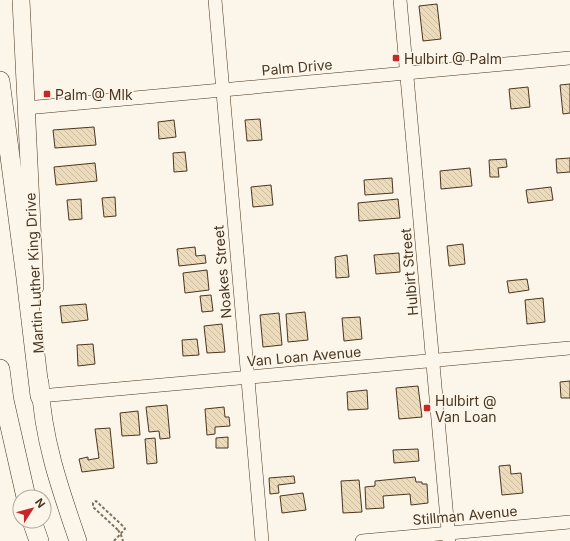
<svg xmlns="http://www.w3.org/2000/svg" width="570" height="541" viewBox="0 0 570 541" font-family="Inter,sans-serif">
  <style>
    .building { fill: url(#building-back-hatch); stroke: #4a3520 }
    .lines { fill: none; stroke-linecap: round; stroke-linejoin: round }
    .minor-casing { stroke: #4a3520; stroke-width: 14 }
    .major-casing { stroke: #4a3520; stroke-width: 18 }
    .highway-casing { stroke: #4a3520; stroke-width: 20 }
    .path { stroke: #7f6f5c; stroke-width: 2; stroke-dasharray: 3 2; stroke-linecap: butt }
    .minor { stroke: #fbf6e9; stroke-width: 13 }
    .major { stroke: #fbf6e9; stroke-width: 17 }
    .highway { stroke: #fbf6e9; stroke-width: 19 }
    .path-bridge { stroke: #7f6f5c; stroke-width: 2; stroke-dasharray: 3 2; stroke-linecap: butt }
    .poi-dot { fill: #c62828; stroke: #fbf6e9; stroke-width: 1.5 }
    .labels { text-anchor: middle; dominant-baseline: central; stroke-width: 3; stroke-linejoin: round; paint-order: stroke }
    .poi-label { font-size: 14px; fill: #4a3520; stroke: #fbf6e9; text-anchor: start }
    .street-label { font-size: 14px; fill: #4a3520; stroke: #fbf6e9 }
  </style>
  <defs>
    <pattern id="building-back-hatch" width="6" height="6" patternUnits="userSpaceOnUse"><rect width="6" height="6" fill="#ecdcbc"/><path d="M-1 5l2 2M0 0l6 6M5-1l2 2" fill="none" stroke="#ccbda1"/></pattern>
  </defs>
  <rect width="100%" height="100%" fill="#fbf6e9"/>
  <!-- building -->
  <g class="building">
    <path d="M437,4L441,39L423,41L419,6Z"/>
    <path d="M570,84V113L563,114L560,85Z"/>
    <path d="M528,87L530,107L511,109L509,89Z"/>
    <path d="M260,119L262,140L247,141L245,120Z"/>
    <path d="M174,120L176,137L159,139L158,122Z"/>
    <path d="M94,127L96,145L55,148L53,130Z"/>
    <path d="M185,152L187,171L174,172L173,153Z"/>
    <path d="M570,158V172L557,173L556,159Z"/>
    <path d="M506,159L507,167L498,168L499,177H490L489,160Z"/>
    <path d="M95,163L97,181L56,185L54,167Z"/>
    <path d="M470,168L472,186L441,189L440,171Z"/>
    <path d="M392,178L393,193L365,195L364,180Z"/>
    <path d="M271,185L273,205L253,207L251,187Z"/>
    <path d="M551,187L553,200L528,203L526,190Z"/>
    <path d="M115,197L116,216L104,217L102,198Z"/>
    <path d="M81,199L82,219L69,220L67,200Z"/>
    <path d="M398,199L400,218L359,221L358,203Z"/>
    <path d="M463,244L465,264L449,266L447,246Z"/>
    <path d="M195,247L196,256L205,255L206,263L179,266L177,249Z"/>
    <path d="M399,253L400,272L376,274L374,255Z"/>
    <path d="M347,255L349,277L336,278L335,257Z"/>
    <path d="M207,270L209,290L185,293L183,273Z"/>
    <path d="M527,279L529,290L509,293L507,281Z"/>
    <path d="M211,295L213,311L202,312L200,296Z"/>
    <path d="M543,298L545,322L527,324L525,300Z"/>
    <path d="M86,304L88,320L62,323L60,306Z"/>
    <path d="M305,312L308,340L288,342L286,314Z"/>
    <path d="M279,313L282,345L263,347L260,315Z"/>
    <path d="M360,317L362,339L344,341L342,318Z"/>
    <path d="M222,324L225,352L207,353L204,326Z"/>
    <path d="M197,339L199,355L183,356L182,340Z"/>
    <path d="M93,344L95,364L78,366L77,345Z"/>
    <path d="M570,381V398H561L560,382Z"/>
    <path d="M418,386L422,417L399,419L396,388Z"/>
    <path d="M367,390L368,409L348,410L347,392Z"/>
    <path d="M167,405L170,438L160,439L159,431L149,432L146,407Z"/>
    <path d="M224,407L225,417H229L230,426L215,427V434L207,435L205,409Z"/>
    <path d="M138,411L140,435L122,436L120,413Z"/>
    <path d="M110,428L114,468L82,472L79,459L88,457V460L99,458L95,429Z"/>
    <path d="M228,437V448H216V438Z"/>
    <path d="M155,438L157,463L147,464L145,439Z"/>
    <path d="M418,449L419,461L394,463L393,450Z"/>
    <path d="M510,465L511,474L521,473L523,493L502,495L499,466Z"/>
    <path d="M294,476L295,483L278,485L279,493L270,494L269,478Z"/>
    <path d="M415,477L416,482H422V484H427L428,503L411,505L410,494L383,496L384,508L366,509L365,487L375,486V481Z"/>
    <path d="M359,480L362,512L343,513L341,481Z"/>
    <path d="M303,493L306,510L282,513L280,496Z"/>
  </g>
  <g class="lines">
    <!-- minor casing -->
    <g class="minor-casing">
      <g id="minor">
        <path d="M215,0L262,541"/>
        <path d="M400,0L449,541"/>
        <path d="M26,108L570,58"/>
        <path d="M40,396L570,348"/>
        <path d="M362,541L570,522"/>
      </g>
    </g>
    <!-- major casing -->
    <g class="major-casing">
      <g id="major">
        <path d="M21,0L35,287"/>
        <path d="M40,382C42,437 60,489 78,541"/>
      </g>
    </g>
    <!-- highway casing -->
    <g class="highway-casing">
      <g id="highway">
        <path d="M0,81L26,278L40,396"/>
        <path d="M0,369L4,400L26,497"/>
        <path d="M32,521L39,541"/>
      </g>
    </g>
    <!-- path -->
    <path class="path" d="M118,530L121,535L123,541"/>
    <!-- minor -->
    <use href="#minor" class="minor"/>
    <!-- major -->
    <use href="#major" class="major"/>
    <!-- highway -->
    <use href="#highway" class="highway"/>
    <!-- path-bridge -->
    <path class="path-bridge" d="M114,541L124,530L125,529L124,527L97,502L96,501L93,503V507L118,530"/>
  </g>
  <!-- markers -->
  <g class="poi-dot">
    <rect x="392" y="54" width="8" height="8" rx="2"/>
    <rect x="43" y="90" width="8" height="8" rx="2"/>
    <rect x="423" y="404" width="8" height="8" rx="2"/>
  </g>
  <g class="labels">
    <!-- poi labels -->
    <g class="poi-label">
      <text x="404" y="58">Hulbirt @ Palm</text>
      <text x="55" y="94">Palm @ Mlk</text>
      <text x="435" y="400">Hulbirt @<tspan x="435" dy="16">Van Loan</tspan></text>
    </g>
    <!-- street labels -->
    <g class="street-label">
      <text transform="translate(297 67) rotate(-5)">Palm Drive</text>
      <text transform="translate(222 272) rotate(-95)">Noakes Street</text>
      <text transform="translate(409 272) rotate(-95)">Hulbirt Street</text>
      <text transform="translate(34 273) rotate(-93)">Martin Luther King Drive</text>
      <text transform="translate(304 356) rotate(-5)">Van Loan Avenue</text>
      <text transform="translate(465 515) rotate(-5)">Stillman Avenue</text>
    </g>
  </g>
  <!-- north arrow -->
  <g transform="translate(32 509) rotate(54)"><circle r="19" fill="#fbf6e9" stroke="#b4a999"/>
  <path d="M0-3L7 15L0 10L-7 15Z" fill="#c62828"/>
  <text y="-6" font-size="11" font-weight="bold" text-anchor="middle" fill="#4a3520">N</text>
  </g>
</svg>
